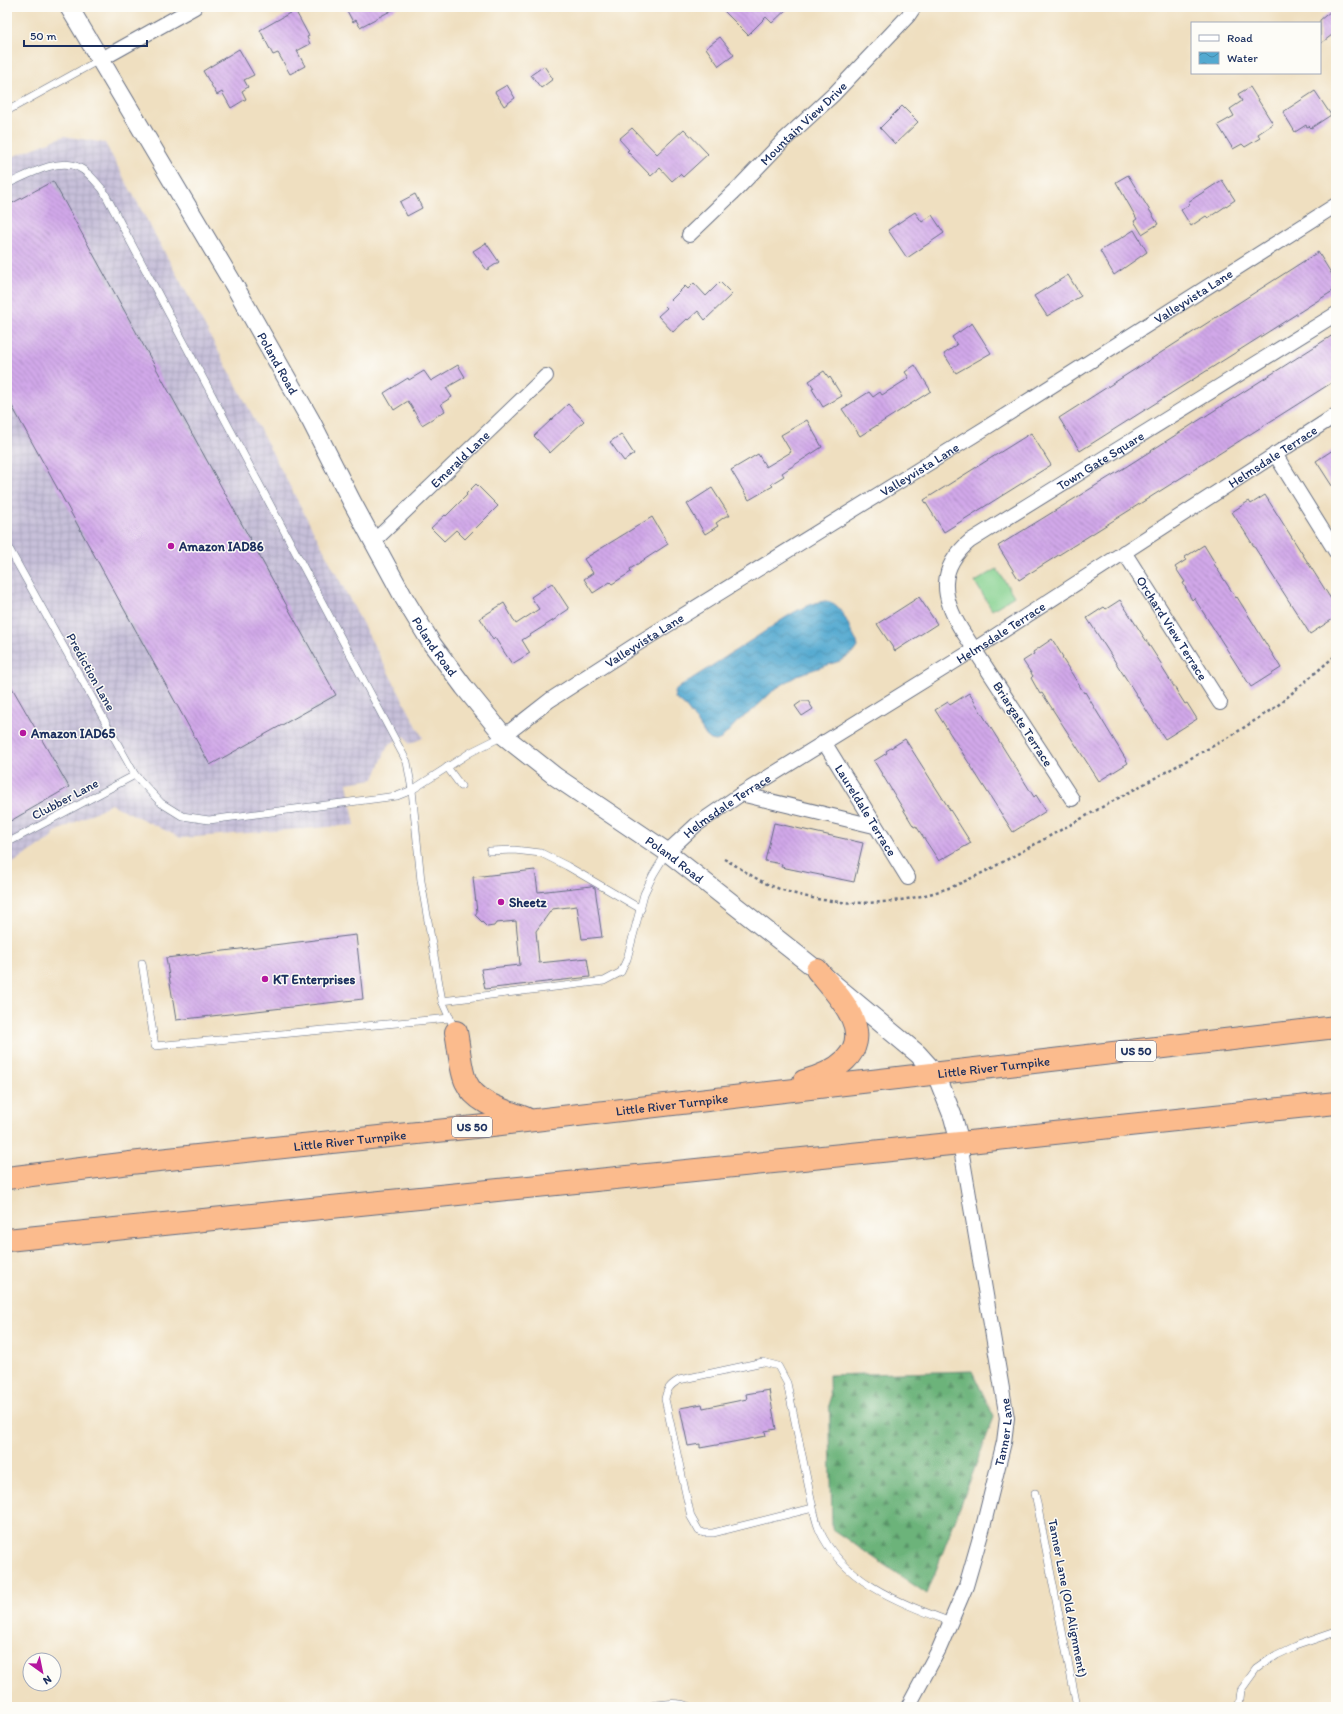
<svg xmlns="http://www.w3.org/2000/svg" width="1343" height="1714" viewBox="0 0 1343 1714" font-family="Itim,sans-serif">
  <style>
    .industrial { fill: url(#industrial-grid) }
    .green { fill: #85d18f; stroke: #508076 }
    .forest { fill: url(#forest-firs); stroke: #44716c }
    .water { fill: url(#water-waves); stroke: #376c97 }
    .building { fill: url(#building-back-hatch) }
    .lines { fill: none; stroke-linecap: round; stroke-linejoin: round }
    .service-casing { stroke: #656d80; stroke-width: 8 }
    .minor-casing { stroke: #656d80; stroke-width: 16 }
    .tertiary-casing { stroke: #656d80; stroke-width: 20 }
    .trunk-casing { stroke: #656d80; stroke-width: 24 }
    .path { stroke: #656d80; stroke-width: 2.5; stroke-dasharray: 3 3; stroke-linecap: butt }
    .service { stroke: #fff; stroke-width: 7 }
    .minor { stroke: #fff; stroke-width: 14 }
    .tertiary { stroke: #fff; stroke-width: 18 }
    .trunk { stroke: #fbbb8d; stroke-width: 22 }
    .poi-dot { fill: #b5179e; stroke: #fdfcf7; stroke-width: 1.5 }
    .labels { text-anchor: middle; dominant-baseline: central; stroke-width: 3; stroke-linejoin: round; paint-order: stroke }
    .shield { fill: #fdfcf7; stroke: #5f6c8c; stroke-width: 1 }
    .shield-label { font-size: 12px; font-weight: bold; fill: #1b2f5e }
    .street-label { font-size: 13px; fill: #1b2f5e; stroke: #fdfcf7 }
    .poi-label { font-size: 13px; font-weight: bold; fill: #1b2f5e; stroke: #fdfcf7; text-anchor: start }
  </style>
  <defs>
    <pattern id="industrial-grid" width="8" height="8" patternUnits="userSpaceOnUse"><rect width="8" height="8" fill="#c7c0d9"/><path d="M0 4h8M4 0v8" fill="none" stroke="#aaa5bd"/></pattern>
    <pattern id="forest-firs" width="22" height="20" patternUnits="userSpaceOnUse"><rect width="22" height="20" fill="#6cb37a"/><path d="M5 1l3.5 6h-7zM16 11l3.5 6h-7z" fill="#589267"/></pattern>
    <pattern id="water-waves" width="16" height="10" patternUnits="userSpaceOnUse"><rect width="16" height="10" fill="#53a9d0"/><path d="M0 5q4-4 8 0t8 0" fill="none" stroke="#448aac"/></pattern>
    <pattern id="building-back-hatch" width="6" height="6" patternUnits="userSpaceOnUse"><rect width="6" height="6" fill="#d1a8e9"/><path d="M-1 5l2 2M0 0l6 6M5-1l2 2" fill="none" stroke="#a989c0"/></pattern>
  </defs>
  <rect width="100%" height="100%" fill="#fdfcf7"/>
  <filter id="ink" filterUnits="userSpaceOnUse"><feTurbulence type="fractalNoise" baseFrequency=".025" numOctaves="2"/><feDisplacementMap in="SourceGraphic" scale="8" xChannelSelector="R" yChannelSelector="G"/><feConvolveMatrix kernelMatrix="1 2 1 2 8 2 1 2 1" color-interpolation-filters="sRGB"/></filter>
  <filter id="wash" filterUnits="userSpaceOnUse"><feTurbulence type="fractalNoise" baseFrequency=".012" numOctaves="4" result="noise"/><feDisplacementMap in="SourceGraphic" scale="16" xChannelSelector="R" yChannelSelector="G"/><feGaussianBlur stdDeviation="0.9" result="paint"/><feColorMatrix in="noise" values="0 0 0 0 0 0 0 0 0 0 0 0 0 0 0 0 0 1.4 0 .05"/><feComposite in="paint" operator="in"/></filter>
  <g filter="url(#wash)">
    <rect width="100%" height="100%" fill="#efdfc0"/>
    <!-- industrial -->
    <path class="industrial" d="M64,136L105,143L228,369L423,738L409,744L405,736L388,745L374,779L347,783L355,825L181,838L111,804L54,833L53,837L7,867V159Z"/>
    <!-- green -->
    <path class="green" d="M997,569L1014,596L992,610L975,582Z"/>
    <!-- forest -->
    <path class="forest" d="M972,1371L994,1417L927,1594L832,1529L829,1375Z"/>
    <!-- water -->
    <path class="water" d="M825,601C844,602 848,629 857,642L858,647L856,650L840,661L800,674L775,689L753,710L738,721L721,739L716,741L711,740L706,736L698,723L686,707L675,698L674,692L685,683C709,668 733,652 758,636C778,623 801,604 825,601Z"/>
    <g id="blocks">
      <!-- building -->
      <g class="building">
        <path d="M345,7H398L360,27L356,20L353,22Z"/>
        <path d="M720,7H789L772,23L766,17L748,35Z"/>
        <path d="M1336,7V32L1320,44V20Z"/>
        <path d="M295,10L309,36L307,37L310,44L297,51L305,66L290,74L278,53L273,55L260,30Z"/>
        <path d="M720,37L734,55L719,66L706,48Z"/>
        <path d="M239,49L254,75L244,80L248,87L242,91L246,99L231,108L222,92L217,95L203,71Z"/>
        <path d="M544,66L553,79L541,88L531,75Z"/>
        <path d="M507,85L515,98L504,106L495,92Z"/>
        <path d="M1250,87L1273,124L1258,134L1260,138L1245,147L1242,144L1233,149L1218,125L1234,116L1230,109L1242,101L1238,94Z"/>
        <path d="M1315,91L1331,115L1311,128L1309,126L1307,127L1306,125L1295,132L1283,112Z"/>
        <path d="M902,106L918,122L895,144L880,128Z"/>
        <path d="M632,128L657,154L684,129L708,154L683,177L680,174L672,181L660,168L651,176L627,151L629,150L619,139Z"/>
        <path d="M1128,175L1158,224L1142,234L1134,221L1137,219L1116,182Z"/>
        <path d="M1222,180L1235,200L1208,218L1206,216L1191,226L1181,210L1190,204L1188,202Z"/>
        <path d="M53,181L336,695L210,765L7,397V206Z"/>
        <path d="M415,194L422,208L407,216L400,202Z"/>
        <path d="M915,212L922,222L932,215L944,233L907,258L888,230Z"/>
        <path d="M1134,230L1147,252L1114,275L1100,251Z"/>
        <path d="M486,243L499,262L487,270L473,251Z"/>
        <path d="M1318,252L1336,281V289L1080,451L1059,418Z"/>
        <path d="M1068,275L1081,296L1047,316L1034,296Z"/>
        <path d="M720,282L732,294L705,320L698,311L688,320L687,319L673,332L658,316L667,308L665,306L685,286L688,289L694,283L706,296Z"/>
        <path d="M972,323L991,353L956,373L944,354L957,345L952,337Z"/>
        <path d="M1336,333V380L1019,580L998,546L1124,468Z"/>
        <path d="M458,365L465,377L446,388L452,397L441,404L445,411L422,425L408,401L394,410L384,393L408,378L409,380L424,371L431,381Z"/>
        <path d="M915,365L931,391L860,436L842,409L869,392L873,397L880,392L882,395L909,378L905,372Z"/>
        <path d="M824,371L829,378L830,377L842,396L823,407L812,389L814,388L809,381Z"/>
        <path d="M568,404L584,421L550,453L534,436Z"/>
        <path d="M807,420L822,447L782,473L784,476L771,484L773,486L749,500L731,470L758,454L766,467L791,452L781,435Z"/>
        <path d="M1031,433L1051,465L944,532L924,500Z"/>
        <path d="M621,434L634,454L624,461L610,442Z"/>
        <path d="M1336,448V492L1316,461Z"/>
        <path d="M476,484L498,506L465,539L456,530L444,541L431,528L445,515L446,516L467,495L466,494Z"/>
        <path d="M712,488L730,516H726L716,523L718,526L705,534L687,504Z"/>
        <path d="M1265,495L1331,599L1336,595V617L1310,634L1232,512L1249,501L1251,504Z"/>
        <path d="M652,517L668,544L630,569L631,572L612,584L610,582L593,593L584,579L593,573L584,559Z"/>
        <path d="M1204,545L1215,563L1214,564L1236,598L1237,597L1281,668L1251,687L1194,598L1192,600L1183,583L1185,582L1175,567L1186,560L1185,557Z"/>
        <path d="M552,583L569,609L557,617V618L522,640L530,653L512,664L495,638L493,640L480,618L504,603L516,624L539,609L531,597Z"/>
        <path d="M919,597L937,624L895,651L877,624Z"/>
        <path d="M1120,600L1162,665L1161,666L1185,704L1187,703L1197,719L1165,739L1087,618L1104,607L1106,609Z"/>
        <path d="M1052,639L1063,657L1062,658L1084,693L1085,692L1128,763L1099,781L1042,693L1040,694L1031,678L1033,676L1023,661L1034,654L1033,652Z"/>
        <path d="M7,679L69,787L7,823Z"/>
        <path d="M969,693L1034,797L1036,795L1046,811L1013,832L935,710L948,702L950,705Z"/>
        <path d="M802,701H808L813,709L802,716L795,706Z"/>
        <path d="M905,739L971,843L939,861L916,826L914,827L874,761L887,753L886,751Z"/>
        <path d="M774,823L863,843L854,882L781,867L782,864L765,861Z"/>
        <path d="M535,870L538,892L591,886L595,888L602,937L582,939L577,906L552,909L536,931L539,963L587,958L590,977L485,989L481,969L520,965L516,921L496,923L494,926L487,927L475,915L477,912L473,877Z"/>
        <path d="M356,935L363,999L176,1020L166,958Z"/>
        <path d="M769,1390L776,1429L765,1431L766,1436L700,1448V1444L688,1446L680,1408L702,1404L703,1408L747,1399L746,1394Z"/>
      </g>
    </g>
  </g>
  <g filter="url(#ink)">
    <use href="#blocks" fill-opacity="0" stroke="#656d80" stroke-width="1"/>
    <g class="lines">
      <!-- service casing -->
      <g class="service-casing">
        <g id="service">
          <path d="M7,111L99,60"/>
          <path d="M7,184C26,176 58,157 78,167C89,172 96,182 103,190L407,762L412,790L421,881L442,1001L455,1030"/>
          <path d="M7,545L135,775L161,803L182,816L209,820L397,796L412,790L471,752L503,736"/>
          <path d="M447,767L461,786"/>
          <path d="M7,843L135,775"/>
          <path d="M490,851L514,850L541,853L567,866L641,909"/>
          <path d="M142,963L155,1046L450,1018"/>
          <path d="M442,1001L604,981L621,972L627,959L644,894L653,875L667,852"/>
          <path d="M1035,1493L1077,1707"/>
          <path d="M813,1508L713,1533H704L699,1531L691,1517L665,1399C667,1389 670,1385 679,1380L763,1362L778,1366L787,1383L813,1508C815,1515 816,1522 819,1529C842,1582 901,1603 951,1622"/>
          <path d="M644,1707C659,1705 676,1700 691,1707"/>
          <path d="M1239,1707L1241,1690L1256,1669L1276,1655L1295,1646L1336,1632"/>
        </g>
      </g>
      <!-- minor casing -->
      <g class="minor-casing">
        <g id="minor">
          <path d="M100,60L195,7"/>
          <path id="s1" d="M689,235L737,189L784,140L834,94L908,16L914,7"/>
          <path d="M1275,454L1336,552"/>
          <path id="s2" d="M373,542L546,376"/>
          <path id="s3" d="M1124,552L1220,703"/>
          <path id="s4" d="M504,736L550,700L637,644L984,429L1336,205"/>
          <path id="s5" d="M824,742L908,878"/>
          <path d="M741,794L874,826"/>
          <path id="s6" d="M1072,799L961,629C941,596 938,568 970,541L1336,314"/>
          <path id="s7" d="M667,852L696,825L741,794L975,649L1336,415"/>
          <path id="s8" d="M908,1707L939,1649L966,1586L983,1527L1004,1442L1007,1418L960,1143"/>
        </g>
      </g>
      <!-- tertiary casing -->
      <g class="tertiary-casing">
        <g id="tertiary">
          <path id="s9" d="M69,7L234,285L311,421L352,502L404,598L432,644L464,687L504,736L556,777L667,852L817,970L918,1054L936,1074L953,1117L960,1143"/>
        </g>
      </g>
      <!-- trunk casing -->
      <g class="trunk-casing">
        <g id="trunk">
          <path d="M456,1032C459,1045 460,1070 466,1082C476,1104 504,1110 525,1118"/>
          <path d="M804,1081C833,1073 869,1054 852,1018C844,1000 829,985 817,970"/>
          <path id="s10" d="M7,1178L130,1163L475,1127L1336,1027"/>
          <path d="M7,1240L960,1143L1336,1103"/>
        </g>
      </g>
      <!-- path -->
      <path class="path" d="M724,859C740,867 754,879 772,886C829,909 896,908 954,886C966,881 978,875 990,869L1231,736L1277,706L1336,655"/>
      <!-- service -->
      <use href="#service" class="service"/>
      <!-- minor -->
      <use href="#minor" class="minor"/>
      <!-- tertiary -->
      <use href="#tertiary" class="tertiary"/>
      <!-- trunk -->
      <use href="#trunk" class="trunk"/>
    </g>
  </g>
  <!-- markers -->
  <g class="poi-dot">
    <circle cx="171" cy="546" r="4"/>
    <circle cx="23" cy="733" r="4"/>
    <circle cx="501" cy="902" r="4"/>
    <circle cx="265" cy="979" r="4"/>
  </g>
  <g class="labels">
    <!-- shield labels -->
    <g class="shield">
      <rect x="1116" y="1041" width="40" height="20" rx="3"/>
      <rect x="452" y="1117" width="40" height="20" rx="3"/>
    </g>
    <g class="shield-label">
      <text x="1136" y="1051">US 50</text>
      <text x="472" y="1127">US 50</text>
    </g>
    <!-- street labels -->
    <g class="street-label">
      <text stroke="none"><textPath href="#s1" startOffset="160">Mountain View Drive</textPath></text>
      <text stroke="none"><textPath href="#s4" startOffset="818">Valleyvista Lane</textPath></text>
      <text stroke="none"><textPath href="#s9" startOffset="413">Poland Road</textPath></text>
      <text stroke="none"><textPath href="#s7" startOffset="724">Helmsdale Terrace</textPath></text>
      <text stroke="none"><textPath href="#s2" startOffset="120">Emerald Lane</textPath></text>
      <text stroke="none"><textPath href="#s6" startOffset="455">Town Gate Square</textPath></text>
      <text stroke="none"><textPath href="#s4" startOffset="494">Valleyvista Lane</textPath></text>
      <text stroke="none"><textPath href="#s3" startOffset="90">Orchard View Terrace</textPath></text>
      <text stroke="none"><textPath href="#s7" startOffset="400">Helmsdale Terrace</textPath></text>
      <text stroke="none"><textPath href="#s4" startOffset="170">Valleyvista Lane</textPath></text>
      <text stroke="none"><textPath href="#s9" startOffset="737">Poland Road</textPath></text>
      <text transform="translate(91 672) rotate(61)">Prediction Lane</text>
      <text transform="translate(1023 724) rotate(57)">Briargate Terrace</text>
      <text transform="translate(65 799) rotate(-28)">Clubber Lane</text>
      <text stroke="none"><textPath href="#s7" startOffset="76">Helmsdale Terrace</textPath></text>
      <text stroke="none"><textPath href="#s5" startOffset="80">Laureldale Terrace</textPath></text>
      <text stroke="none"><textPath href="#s9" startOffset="1061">Poland Road</textPath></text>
      <text stroke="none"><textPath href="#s10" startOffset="993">Little River Turnpike</textPath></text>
      <text stroke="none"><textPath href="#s10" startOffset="669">Little River Turnpike</textPath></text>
      <text stroke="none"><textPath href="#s10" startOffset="345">Little River Turnpike</textPath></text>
      <text stroke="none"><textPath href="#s8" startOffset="293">Tanner Lane</textPath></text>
      <text transform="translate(1068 1598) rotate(79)">Tanner Lane (Old Alignment)</text>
    </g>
    <!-- poi labels -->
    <g class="poi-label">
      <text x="179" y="546">Amazon IAD86</text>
      <text x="31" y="733">Amazon IAD65</text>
      <text x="509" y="902">Sheetz</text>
      <text x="273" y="979">KT Enterprises</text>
    </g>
  </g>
  <!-- margin -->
  <rect width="1343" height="1714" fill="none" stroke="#fdfcf7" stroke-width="24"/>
  <!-- legend -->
  <rect x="1191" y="22" width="130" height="52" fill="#fdfcf7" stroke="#a3aaba"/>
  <rect x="1199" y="35" width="20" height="6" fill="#ffffff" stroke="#a3aaba"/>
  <text x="1227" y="42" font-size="12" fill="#1b2f5e">Road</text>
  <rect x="1199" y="52" width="20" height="12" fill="url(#water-waves)" stroke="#a3aaba"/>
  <text x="1227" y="62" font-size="12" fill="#1b2f5e">Water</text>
  <!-- north arrow -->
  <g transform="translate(42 1672) rotate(147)"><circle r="19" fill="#fdfcf7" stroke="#a3aaba"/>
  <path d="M0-3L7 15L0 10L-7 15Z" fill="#b5179e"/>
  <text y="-6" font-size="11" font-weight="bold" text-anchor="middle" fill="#1b2f5e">N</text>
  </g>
  <!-- scale -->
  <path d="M24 40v6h123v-6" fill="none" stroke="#1b2f5e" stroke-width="2"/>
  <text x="30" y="40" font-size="12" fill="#1b2f5e" stroke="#fdfcf7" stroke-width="3" paint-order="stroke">50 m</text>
</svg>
